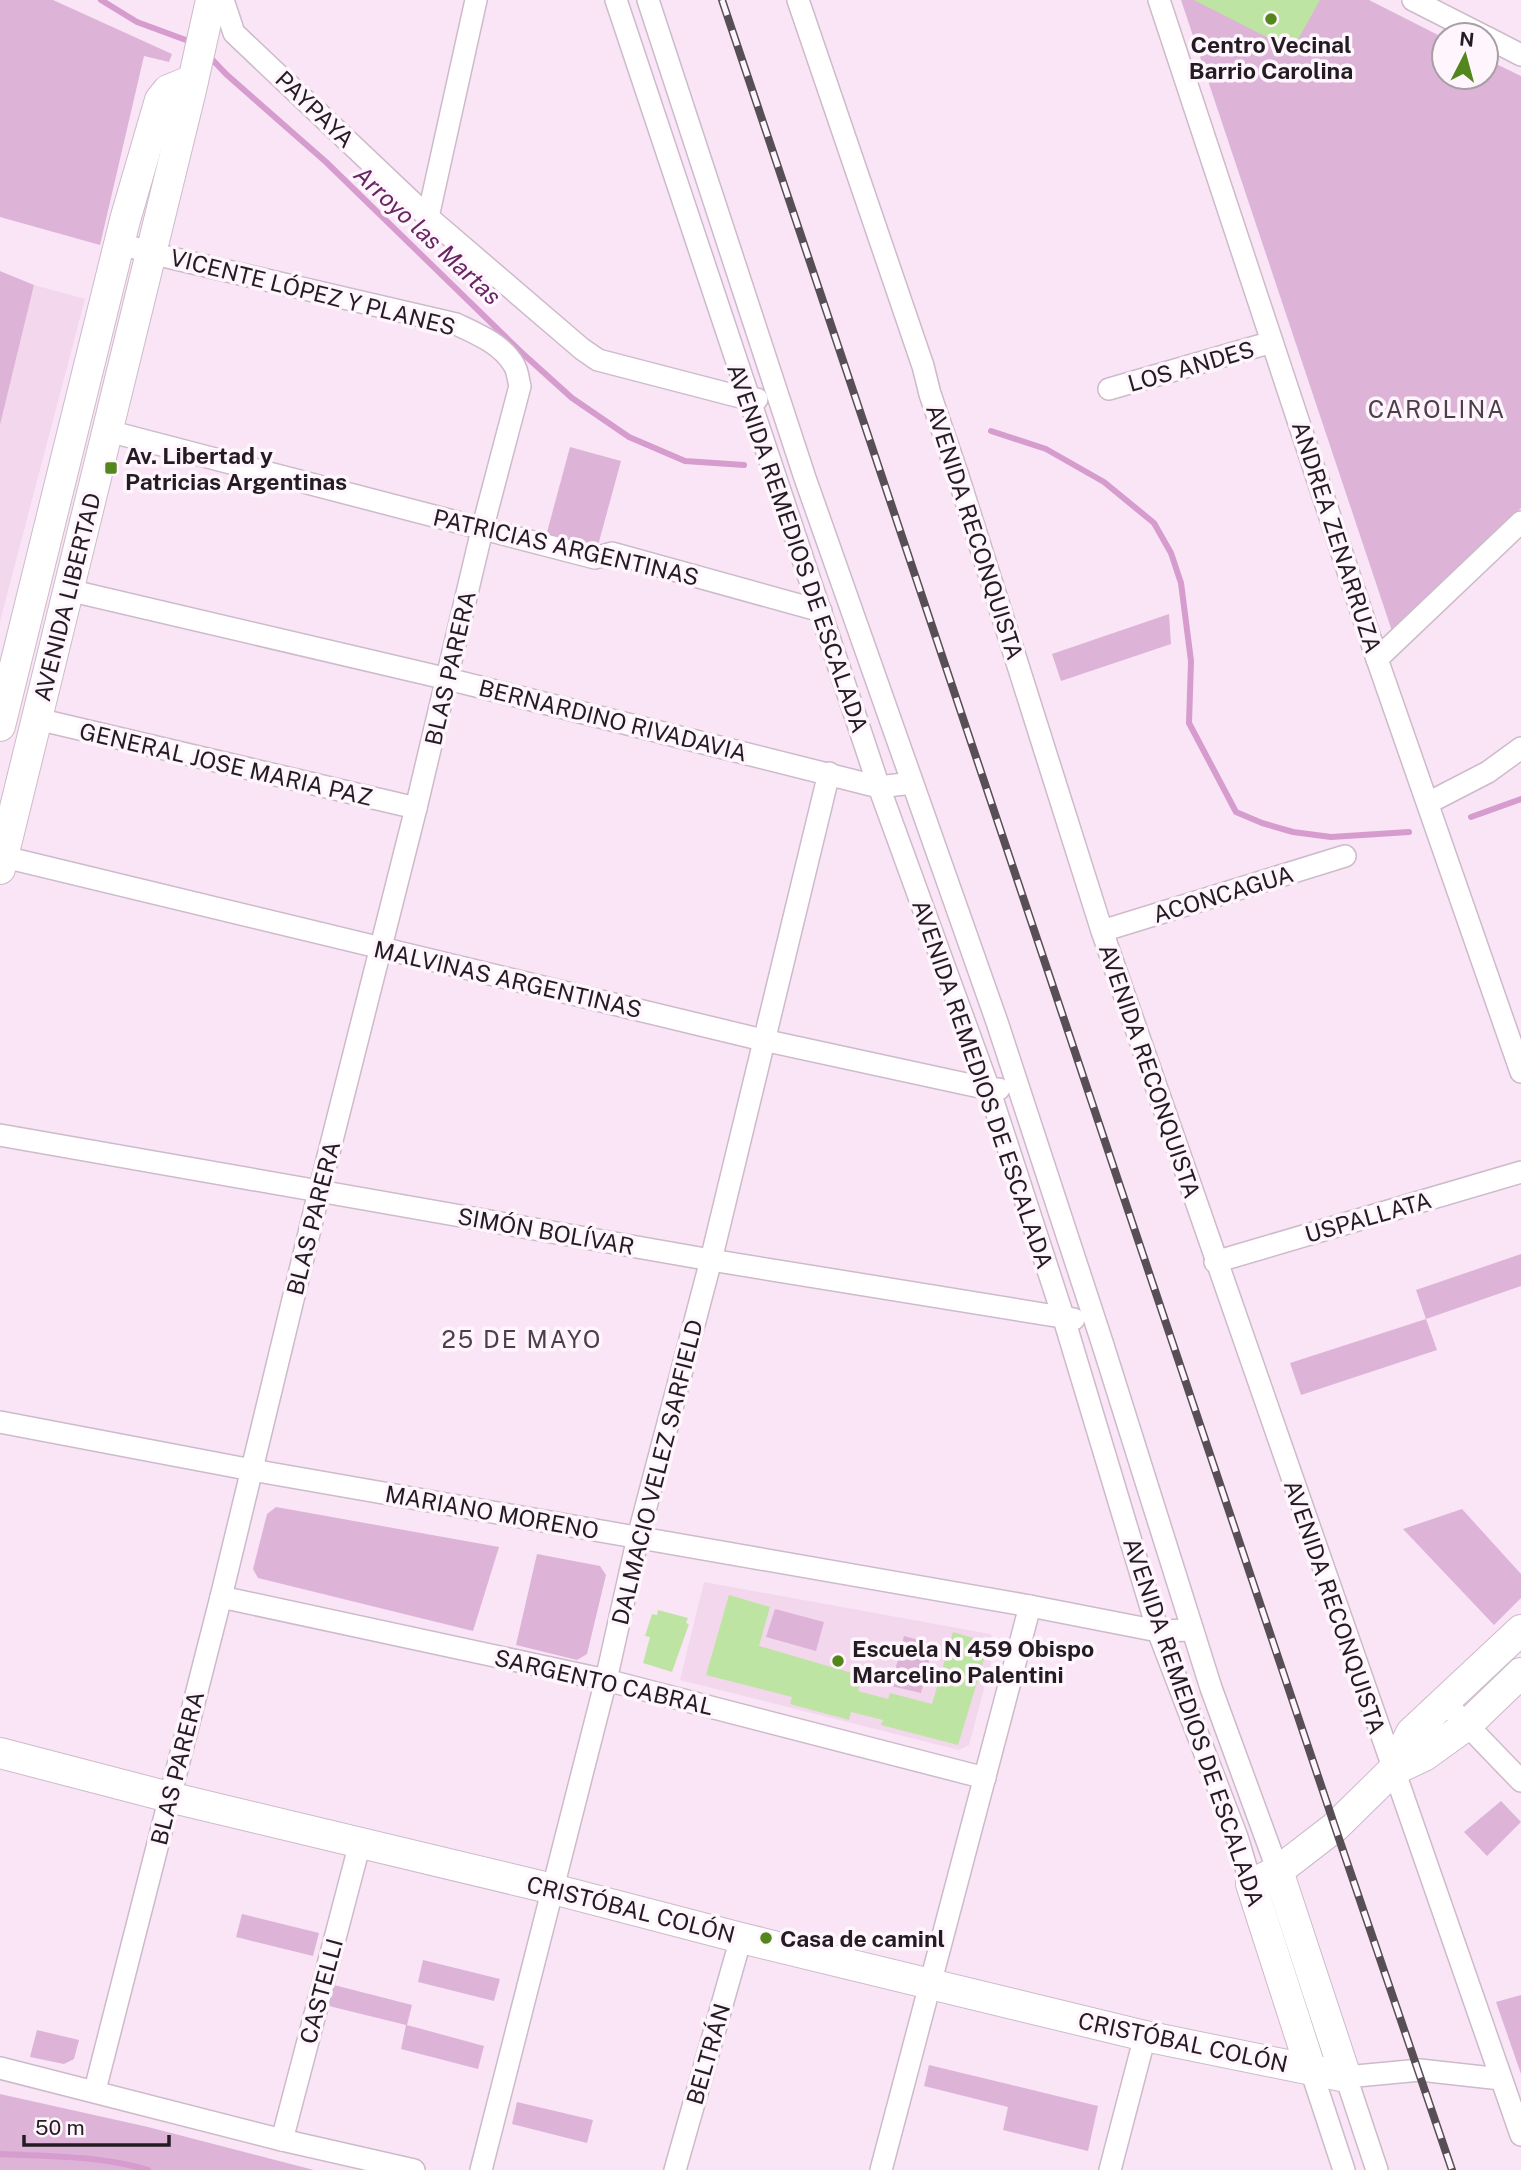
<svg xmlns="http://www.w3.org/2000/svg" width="1521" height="2170" viewBox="0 0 1521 2170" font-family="'Public Sans',sans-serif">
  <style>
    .built { fill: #f2d7ed }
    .green { fill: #ddb4d7 }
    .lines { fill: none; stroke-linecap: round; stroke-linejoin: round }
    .stream { stroke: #d69cce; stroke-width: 6 }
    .building { fill: #bee4a3 }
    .street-casing { stroke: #cdbaca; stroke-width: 24 }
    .secondary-casing { stroke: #cdbaca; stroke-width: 32 }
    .street { stroke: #fff; stroke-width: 21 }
    .secondary { stroke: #fff; stroke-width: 30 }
    .rail-casing { stroke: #584e56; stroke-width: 8 }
    .rail { stroke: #fff6fd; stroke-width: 5; stroke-dasharray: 16; stroke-linecap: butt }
    .poi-dot { fill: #53871e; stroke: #fff6fd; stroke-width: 2.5 }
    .labels { text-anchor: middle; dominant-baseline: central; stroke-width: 7; stroke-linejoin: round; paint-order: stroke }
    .poi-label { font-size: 23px; font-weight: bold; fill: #231c22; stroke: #fff6fd; text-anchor: start }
    .street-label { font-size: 23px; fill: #231c22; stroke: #fff6fd }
    .water-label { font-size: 24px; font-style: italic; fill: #682563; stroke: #fff6fd }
    .neighbourhood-label { font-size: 24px; letter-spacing: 2px; fill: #4e3e4c; stroke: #fff6fd }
  </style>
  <rect width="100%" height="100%" fill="#f9e5f6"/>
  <!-- built -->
  <g class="built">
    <path d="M34,285L85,299L0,621V425Z"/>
    <path d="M704,1582L990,1634L996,1643L969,1745L959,1750L680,1680Z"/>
  </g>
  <!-- green -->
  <g class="green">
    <path d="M0,0H53L172,54L169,62L144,56L100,245L0,217Z"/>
    <path d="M1181,0H1369L1444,38V77H1486V59L1521,76V508L1392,631Z"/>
    <path d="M0,271L34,285L0,425Z"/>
    <path d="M570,447L621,461L597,549L546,536Z"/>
    <path d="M1169,614L1171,644L1061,681L1052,654Z"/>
    <path d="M1521,1254V1286L1426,1319L1437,1350L1301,1395L1290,1363L1426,1319L1416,1290Z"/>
    <path d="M276,1507L499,1547L473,1631L258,1578L253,1569L267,1514Z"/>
    <path d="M1462,1509L1521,1574V1598L1494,1625L1403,1529Z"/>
    <path d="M537,1554L600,1566L606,1575L587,1654L577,1660L516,1645Z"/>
    <path d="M775,1609L824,1622L816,1651L766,1637Z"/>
    <path d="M904,1636L933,1644L921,1693L891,1686Z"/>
    <path d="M1501,1801L1521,1822L1487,1856L1464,1832Z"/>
    <path d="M242,1914L319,1933L313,1956L236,1937Z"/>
    <path d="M423,1960L500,1979L494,2001L418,1982Z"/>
    <path d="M334,1985L412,2005L407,2025L484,2046L478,2069L401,2049L406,2025L329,2006Z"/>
    <path d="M1521,1995V2074L1496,2002Z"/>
    <path d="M37,2030L79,2040L74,2059L64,2064L30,2057Z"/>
    <path d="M929,2065L1098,2106L1088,2151L1003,2130L1008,2107L924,2086Z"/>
    <path d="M0,2094L148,2127L314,2170H0Z"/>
    <path d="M517,2102L593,2120L587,2143L512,2124Z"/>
  </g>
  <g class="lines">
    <!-- stream -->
    <g class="stream">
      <path d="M101,0L137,22L194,43"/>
      <path d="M207,54L226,74L326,162L521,352L572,398L629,437L685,461L744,465"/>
      <path d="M991,431L1046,449L1104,482L1154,523L1171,553L1181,583L1191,661L1189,723L1236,812L1262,823L1293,832L1331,837L1409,832"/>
      <path d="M1471,817L1521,799"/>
      <path d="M0,2154C49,2156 101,2156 148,2170"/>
    </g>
  </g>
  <!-- building -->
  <g class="building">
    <path d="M1194,0H1320L1292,50Z"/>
    <path d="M729,1595L770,1607L759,1646L862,1676L858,1691L888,1699L890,1693L932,1704L953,1632L989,1643L958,1745L881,1725L883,1720L851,1712L849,1720L790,1704L792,1697L706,1675Z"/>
    <path d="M658,1610L688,1618L686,1623L689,1624L672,1672L643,1663L650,1637L645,1636L652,1614L657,1615Z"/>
  </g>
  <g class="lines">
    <!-- street casing -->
    <g class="street-casing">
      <g id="street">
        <path d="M223,0L234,33L428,217L582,349L598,360L748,399H757"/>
        <path d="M616,0L879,787L989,1089L1064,1319L1158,1631L1237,1837L1251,1884"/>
        <path d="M648,0L805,478L997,1022L1102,1342L1211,1688L1278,1871"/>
        <path d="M798,0L923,366L930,394L958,476L1102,931L1521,2135"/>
        <path d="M1159,0L1377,659L1521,1072"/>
        <path d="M1413,0L1482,35"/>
        <path d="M1486,37L1521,55"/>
        <path d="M428,217L476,0"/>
        <path d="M1109,389L1272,342"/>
        <path d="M108,431L595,558L612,553L821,611"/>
        <path d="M68,590L448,679L879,787L912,783"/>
        <path d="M1377,659L1521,522"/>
        <path d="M37,719L416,808"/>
        <path d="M1428,803L1488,772L1521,748"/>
        <path d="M0,856L763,1040L989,1089H999"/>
        <path d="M1102,931L1345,856"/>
        <path d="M0,1135L711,1260L1074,1319"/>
        <path d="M1215,1262L1521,1172"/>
        <path d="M0,1422L252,1470L1030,1606L1158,1631L1192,1630"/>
        <path d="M221,1597L606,1680L985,1778"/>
        <path d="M1444,1701L1521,1781"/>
        <path d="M0,2068L282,2140L414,2170"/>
        <path d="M1311,2070L1344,2170"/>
        <path d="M95,2090L221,1597L319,1192L416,808L482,530L520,386C518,380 518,371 514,365C502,344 477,334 456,324L150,253L120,243"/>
        <path d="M282,2140L360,1843"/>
        <path d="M481,2170L606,1680L638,1537L711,1260L829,773"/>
        <path d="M675,2170L741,1938"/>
        <path d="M881,2170L1030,1606"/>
        <path d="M1110,2170L1145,2036"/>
        <path d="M1377,2170L1346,2077L1420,2070L1501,2079"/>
      </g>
    </g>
    <!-- secondary casing -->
    <g class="secondary-casing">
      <g id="secondary">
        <path d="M0,726L125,220L160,100L168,90L193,80"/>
        <path d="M0,869L191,90L211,0"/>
        <path d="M0,1753L169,1797L553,1889L741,1938L1145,2036L1346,2077L1278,1871"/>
        <path d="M1392,1771L1411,1733L1521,1630"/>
        <path d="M1311,2070L1251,1884L1278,1871L1335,1827L1392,1771L1424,1756L1467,1725L1521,1673"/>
      </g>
    </g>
    <!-- street -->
    <use href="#street" class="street"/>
    <!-- secondary -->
    <use href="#secondary" class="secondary"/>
    <!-- rail casing -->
    <g class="rail-casing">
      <path id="rail" d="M722,0L1335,1827L1452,2170"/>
    </g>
    <!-- rail -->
    <use href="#rail" class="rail"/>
  </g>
  <!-- markers -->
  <g class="poi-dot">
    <circle cx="1271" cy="19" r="7"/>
    <rect x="104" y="461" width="14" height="14" rx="3.5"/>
    <circle cx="838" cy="1661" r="7"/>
    <circle cx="766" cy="1938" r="7"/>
  </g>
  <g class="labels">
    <!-- poi labels -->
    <g class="poi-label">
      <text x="1271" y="44" text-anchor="middle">Centro Vecinal<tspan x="1271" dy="26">Barrio Carolina</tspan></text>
      <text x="125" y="455">Av. Libertad y<tspan x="125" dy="26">Patricias Argentinas</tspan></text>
      <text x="852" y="1648">Escuela N 459 Obispo<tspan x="852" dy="26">Marcelino Palentini</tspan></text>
      <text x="780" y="1938">Casa de caminl</text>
    </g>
    <!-- street labels -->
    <g class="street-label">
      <text transform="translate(315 109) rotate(44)">PAYPAYA</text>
      <text transform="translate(313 292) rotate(14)">VICENTE LÓPEZ Y PLANES</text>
      <text transform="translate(1191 366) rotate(-16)">LOS ANDES</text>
      <text transform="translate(975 532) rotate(72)">AVENIDA RECONQUISTA</text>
      <text transform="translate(1337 537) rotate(72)">ANDREA ZENARRUZA</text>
      <text transform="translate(566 547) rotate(13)">PATRICIAS ARGENTINAS</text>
      <text transform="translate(798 548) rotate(71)">AVENIDA REMEDIOS DE ESCALADA</text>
      <text transform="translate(67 597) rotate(-76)">AVENIDA LIBERTAD</text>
      <text transform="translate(450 668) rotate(-77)">BLAS PARERA</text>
      <text transform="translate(613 720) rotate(14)">BERNARDINO RIVADAVIA</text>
      <text transform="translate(226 764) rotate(13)">GENERAL JOSE MARIA PAZ</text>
      <text transform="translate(1223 894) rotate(-17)">ACONCAGUA</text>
      <text transform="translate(508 979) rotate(13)">MALVINAS ARGENTINAS</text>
      <text transform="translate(1150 1071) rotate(71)">AVENIDA RECONQUISTA</text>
      <text transform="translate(983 1084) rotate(71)">AVENIDA REMEDIOS DE ESCALADA</text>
      <text transform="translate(1368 1217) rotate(-16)">USPALLATA</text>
      <text transform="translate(313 1218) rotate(-76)">BLAS PARERA</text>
      <text transform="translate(546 1231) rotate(10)">SIMÓN BOLÍVAR</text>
      <text transform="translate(657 1472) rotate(-76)">DALMACIO VELEZ SARFIELD</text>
      <text transform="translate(492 1512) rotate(10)">MARIANO MORENO</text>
      <text transform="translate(1335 1607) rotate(71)">AVENIDA RECONQUISTA</text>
      <text transform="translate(604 1682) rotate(13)">SARGENTO CABRAL</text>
      <text transform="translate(1194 1722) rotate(71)">AVENIDA REMEDIOS DE ESCALADA</text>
      <text transform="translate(177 1768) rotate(-76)">BLAS PARERA</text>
      <text transform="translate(631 1909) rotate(14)">CRISTÓBAL COLÓN</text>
      <text transform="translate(321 1991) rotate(-75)">CASTELLI</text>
      <text transform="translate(1183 2042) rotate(12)">CRISTÓBAL COLÓN</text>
      <text transform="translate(708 2054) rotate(-74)">BELTRÁN</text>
    </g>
    <!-- water labels -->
    <g class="water-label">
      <text transform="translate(428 235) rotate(43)">Arroyo las Martas</text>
    </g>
    <!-- neighbourhood labels -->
    <g class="neighbourhood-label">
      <text x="1437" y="409">CAROLINA</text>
      <text x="522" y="1339">25 DE MAYO</text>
    </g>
  </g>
  <!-- north arrow -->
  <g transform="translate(1465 56) rotate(6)"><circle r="33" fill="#fff6fd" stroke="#a79fa5" stroke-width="2"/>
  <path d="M0-5L12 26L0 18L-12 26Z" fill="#53871e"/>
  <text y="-10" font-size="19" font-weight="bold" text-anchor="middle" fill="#231c22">N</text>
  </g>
  <!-- scale -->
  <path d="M24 2135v10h145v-10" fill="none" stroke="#231c22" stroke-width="3.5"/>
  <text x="35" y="2135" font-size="21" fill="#231c22" stroke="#fff6fd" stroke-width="5" paint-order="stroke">50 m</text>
</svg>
